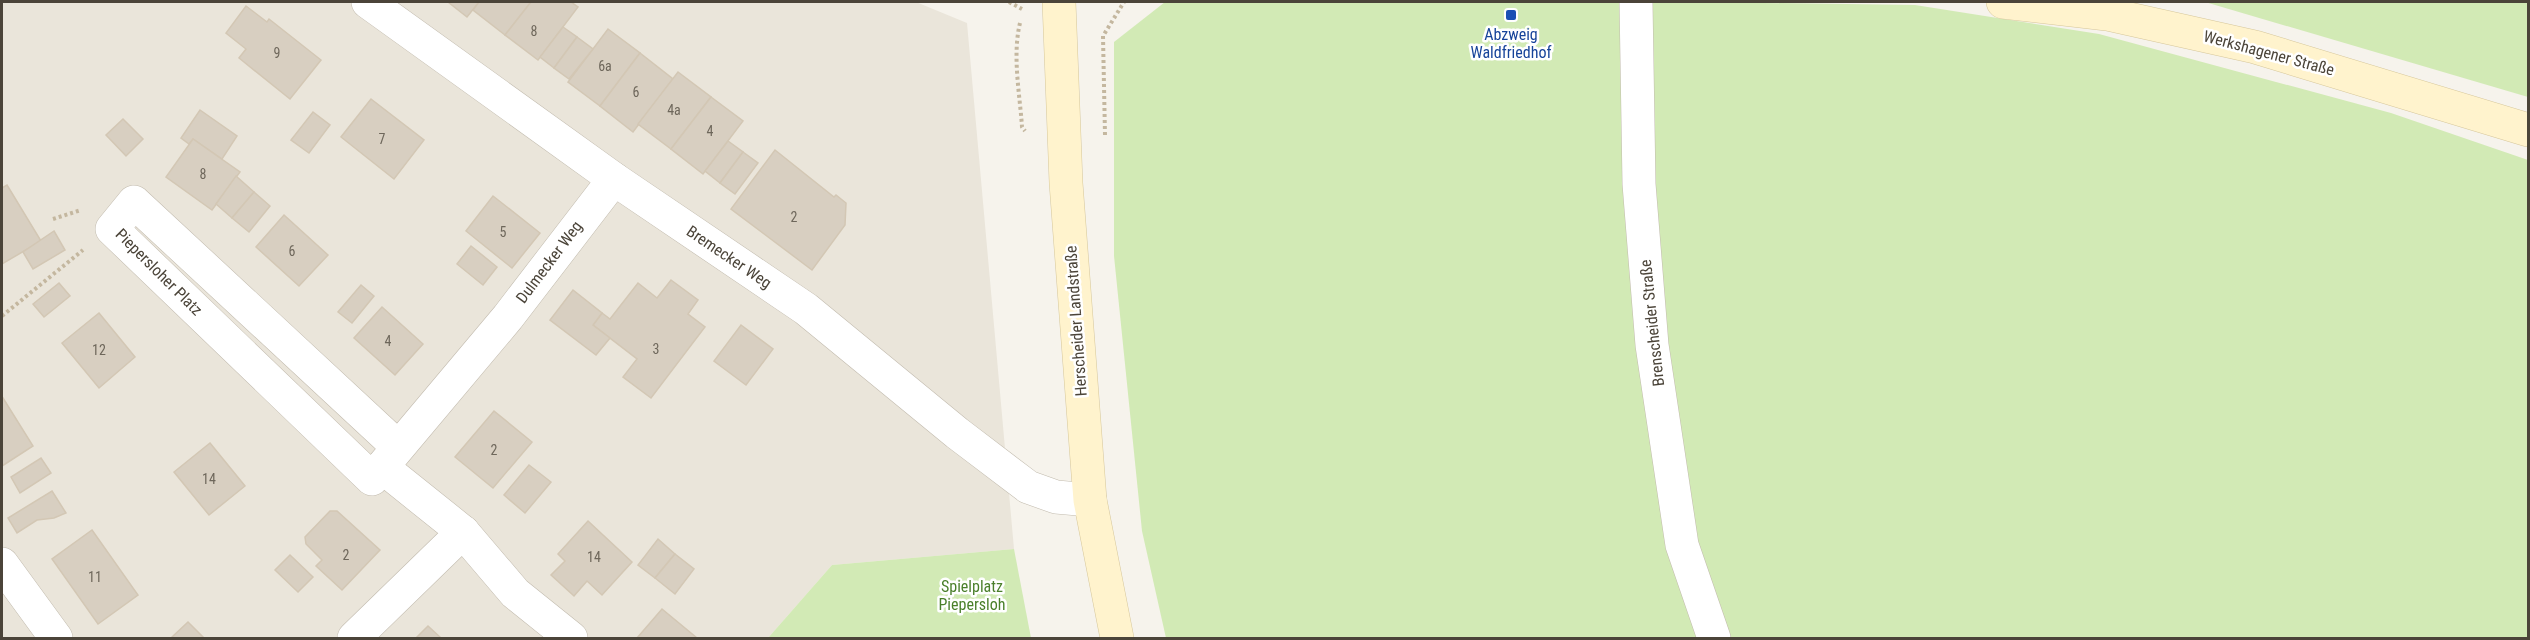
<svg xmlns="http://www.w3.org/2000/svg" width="2530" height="640" viewBox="0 0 2530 640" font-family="'Roboto Condensed',sans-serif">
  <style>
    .residential { fill: #eae5da }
    .green { fill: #d2eab5 }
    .building { fill: #d8cfc1; stroke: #d3c7b4; stroke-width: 1.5 }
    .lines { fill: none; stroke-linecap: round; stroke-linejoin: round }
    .street-casing { stroke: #c2bbae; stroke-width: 34 }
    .secondary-casing { stroke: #d6c79b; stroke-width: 34 }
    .path { stroke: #c4b79f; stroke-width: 4; stroke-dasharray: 3 3; stroke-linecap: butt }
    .street { stroke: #fff; stroke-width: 33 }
    .secondary { stroke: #fff3cd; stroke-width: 33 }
    .transit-dot { fill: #1a4fb4; stroke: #fff; stroke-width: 2 }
    .labels { text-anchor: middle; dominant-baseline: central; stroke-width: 5; stroke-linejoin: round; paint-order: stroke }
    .number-label { font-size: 14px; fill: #6e675b }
    .transit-label { font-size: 16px; fill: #164399; stroke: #fff }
    .street-label { font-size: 16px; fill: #4b4439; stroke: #fff }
    .park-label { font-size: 16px; fill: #4a7f2a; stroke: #fff }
  </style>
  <rect width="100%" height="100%" fill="#f6f3ec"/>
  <!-- residential -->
  <path class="residential" d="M2,2H916L967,23L1014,549L832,565L768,638H2Z"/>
  <!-- green -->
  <g class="green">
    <path d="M1165,2H1698L1915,5L2099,34L2391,113L2528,160V638H1166L1142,531L1114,256V42Z"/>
    <path d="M2205,2H2528V97Z"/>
    <path d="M1014,549L1031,638H768L832,565Z"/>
  </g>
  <!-- building -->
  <g class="building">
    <path d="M448,2H479L467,17Z"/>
    <path d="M479,2H531L505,35L473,10Z"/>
    <path d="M531,2H571L578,7L538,60L505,35Z"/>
    <path d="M246,6L267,22L269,19L321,60L290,99L239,58L246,49L226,33Z"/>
    <path d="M563,27L577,37L554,68L540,57Z"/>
    <path d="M608,29L640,53L600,106L568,82Z"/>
    <path d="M577,37L593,49L569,79L554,68Z"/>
    <path d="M640,53L673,79L633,132L600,106Z"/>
    <path d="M678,72L711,97L671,149L638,124Z"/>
    <path d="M711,97L743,121L703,174L671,149Z"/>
    <path d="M371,99L424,140L394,179L341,137Z"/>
    <path d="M200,110L237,136L222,159L193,139L189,144L181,138Z"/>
    <path d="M313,112L330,125L309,153L291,140Z"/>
    <path d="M123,119L143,139L126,156L106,135Z"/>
    <path d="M193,139L240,172L212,210L166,177Z"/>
    <path d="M728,141L743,152L720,183L705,171Z"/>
    <path d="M775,150L834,197L836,195L846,203L845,225L812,270L731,209Z"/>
    <path d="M743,152L758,163L735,194L720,183Z"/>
    <path d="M236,176L254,192L232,218L216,204Z"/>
    <path d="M7,185L41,241L2,264V188Z"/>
    <path d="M254,192L270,206L249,232L232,218Z"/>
    <path d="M493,196L540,233L512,268L466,231Z"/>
    <path d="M284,215L328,255L299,286L256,247Z"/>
    <path d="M54,231L65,250L33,269L23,252Z"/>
    <path d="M471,246L497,267L483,285L457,264Z"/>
    <path d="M671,280L698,300L688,314L705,327L651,398L623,377L637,359L593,325L602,313L610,319L638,283L657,298Z"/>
    <path d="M59,283L70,296L44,317L33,304Z"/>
    <path d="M361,285L374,296L352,323L338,312Z"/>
    <path d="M573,290L602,313L593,325L610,338L596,355L550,320Z"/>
    <path d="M382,307L423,344L395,375L354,338Z"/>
    <path d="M99,313L135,357L99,388L62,343Z"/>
    <path d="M741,325L773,349L746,385L714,361Z"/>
    <path d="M3,398L33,446L2,466V399Z"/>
    <path d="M494,411L532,442L493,488L455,457Z"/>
    <path d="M210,443L245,486L209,515L174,472Z"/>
    <path d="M41,458L51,473L20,493L11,477Z"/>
    <path d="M529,465L551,482L525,513L504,495Z"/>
    <path d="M52,491L66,513L54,518L37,520L17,533L8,518Z"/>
    <path d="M330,511H337L380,550L342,590L316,566L322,560L306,544L305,537Z"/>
    <path d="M588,521L632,562L602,595L587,581L574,596L551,575L565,561L558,554Z"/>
    <path d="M92,530L138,595L98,624L52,559Z"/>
    <path d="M658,539L675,554L655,578L638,565Z"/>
    <path d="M675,554L694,569L675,594L655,578Z"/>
    <path d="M290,555L313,577L298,592L275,570Z"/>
    <path d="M662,609L697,638H637Z"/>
    <path d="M188,622L204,638H171Z"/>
    <path d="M428,626L441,638H416Z"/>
  </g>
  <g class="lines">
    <!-- street casing -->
    <g class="street-casing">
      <g id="street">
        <path d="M368,2L614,179L806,309L957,433L1028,487L1056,497L1090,500"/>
        <path d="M1636,2L1639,184L1652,345L1682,545L1714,638"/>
        <path d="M382,467L372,479L112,229L134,202L398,447"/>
        <path d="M2,564L56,638"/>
        <path d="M354,638L463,532"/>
        <path d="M571,638L515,593L463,532L382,467L508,317L614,179"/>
      </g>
    </g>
    <!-- secondary casing -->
    <g class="secondary-casing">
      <g id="secondary">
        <path d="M1059,2L1066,183L1090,500L1117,638"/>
        <path d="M2003,2L2107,14L2255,47L2528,130"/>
      </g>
    </g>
    <!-- path -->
    <g class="path">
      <path d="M1009,2L1022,9"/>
      <path d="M1020,23C1012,56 1020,95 1022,127L1025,131"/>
      <path d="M1105,135L1103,36L1124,2"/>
      <path d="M53,219L81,210"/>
      <path d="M2,316L83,250"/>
    </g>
    <!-- street -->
    <use href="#street" class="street"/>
    <!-- secondary -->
    <use href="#secondary" class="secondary"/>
  </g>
  <!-- markers -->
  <rect class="transit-dot" x="1505" y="9" width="12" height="12" rx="3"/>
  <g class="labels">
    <!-- number labels -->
    <g class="number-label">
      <text x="534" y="31">8</text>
      <text x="277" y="53">9</text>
      <text x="605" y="66">6a</text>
      <text x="636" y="92">6</text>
      <text x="674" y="110">4a</text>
      <text x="710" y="131">4</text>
      <text x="382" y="139">7</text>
      <text x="203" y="174">8</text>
      <text x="794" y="217">2</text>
      <text x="503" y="232">5</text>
      <text x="292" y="251">6</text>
      <text x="388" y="341">4</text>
      <text x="656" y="349">3</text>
      <text x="99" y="350">12</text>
      <text x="494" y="450">2</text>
      <text x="209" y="479">14</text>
      <text x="346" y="555">2</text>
      <text x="594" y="557">14</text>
      <text x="95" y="577">11</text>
    </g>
    <!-- transit labels -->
    <g class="transit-label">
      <text x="1511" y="34">Abzweig<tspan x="1511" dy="18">Waldfriedhof</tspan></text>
    </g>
    <!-- street labels -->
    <g class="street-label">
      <text transform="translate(2269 53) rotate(15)">Werkshagener Straße</text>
      <text transform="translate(729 257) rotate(34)">Bremecker Weg</text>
      <text transform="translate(549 262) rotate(-53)">Dulmecker Weg</text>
      <text transform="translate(159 272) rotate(45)">Piepersloher Platz</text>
      <text transform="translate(1076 321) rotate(-94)">Herscheider Landstraße</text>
      <text transform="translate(1652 323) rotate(-96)">Brenscheider Straße</text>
    </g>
    <!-- park labels -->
    <g class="park-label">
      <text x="972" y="586">Spielplatz<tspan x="972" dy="18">Piepersloh</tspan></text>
    </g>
  </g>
  <!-- border -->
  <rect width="2530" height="640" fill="none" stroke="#4b4439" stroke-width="6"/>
</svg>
